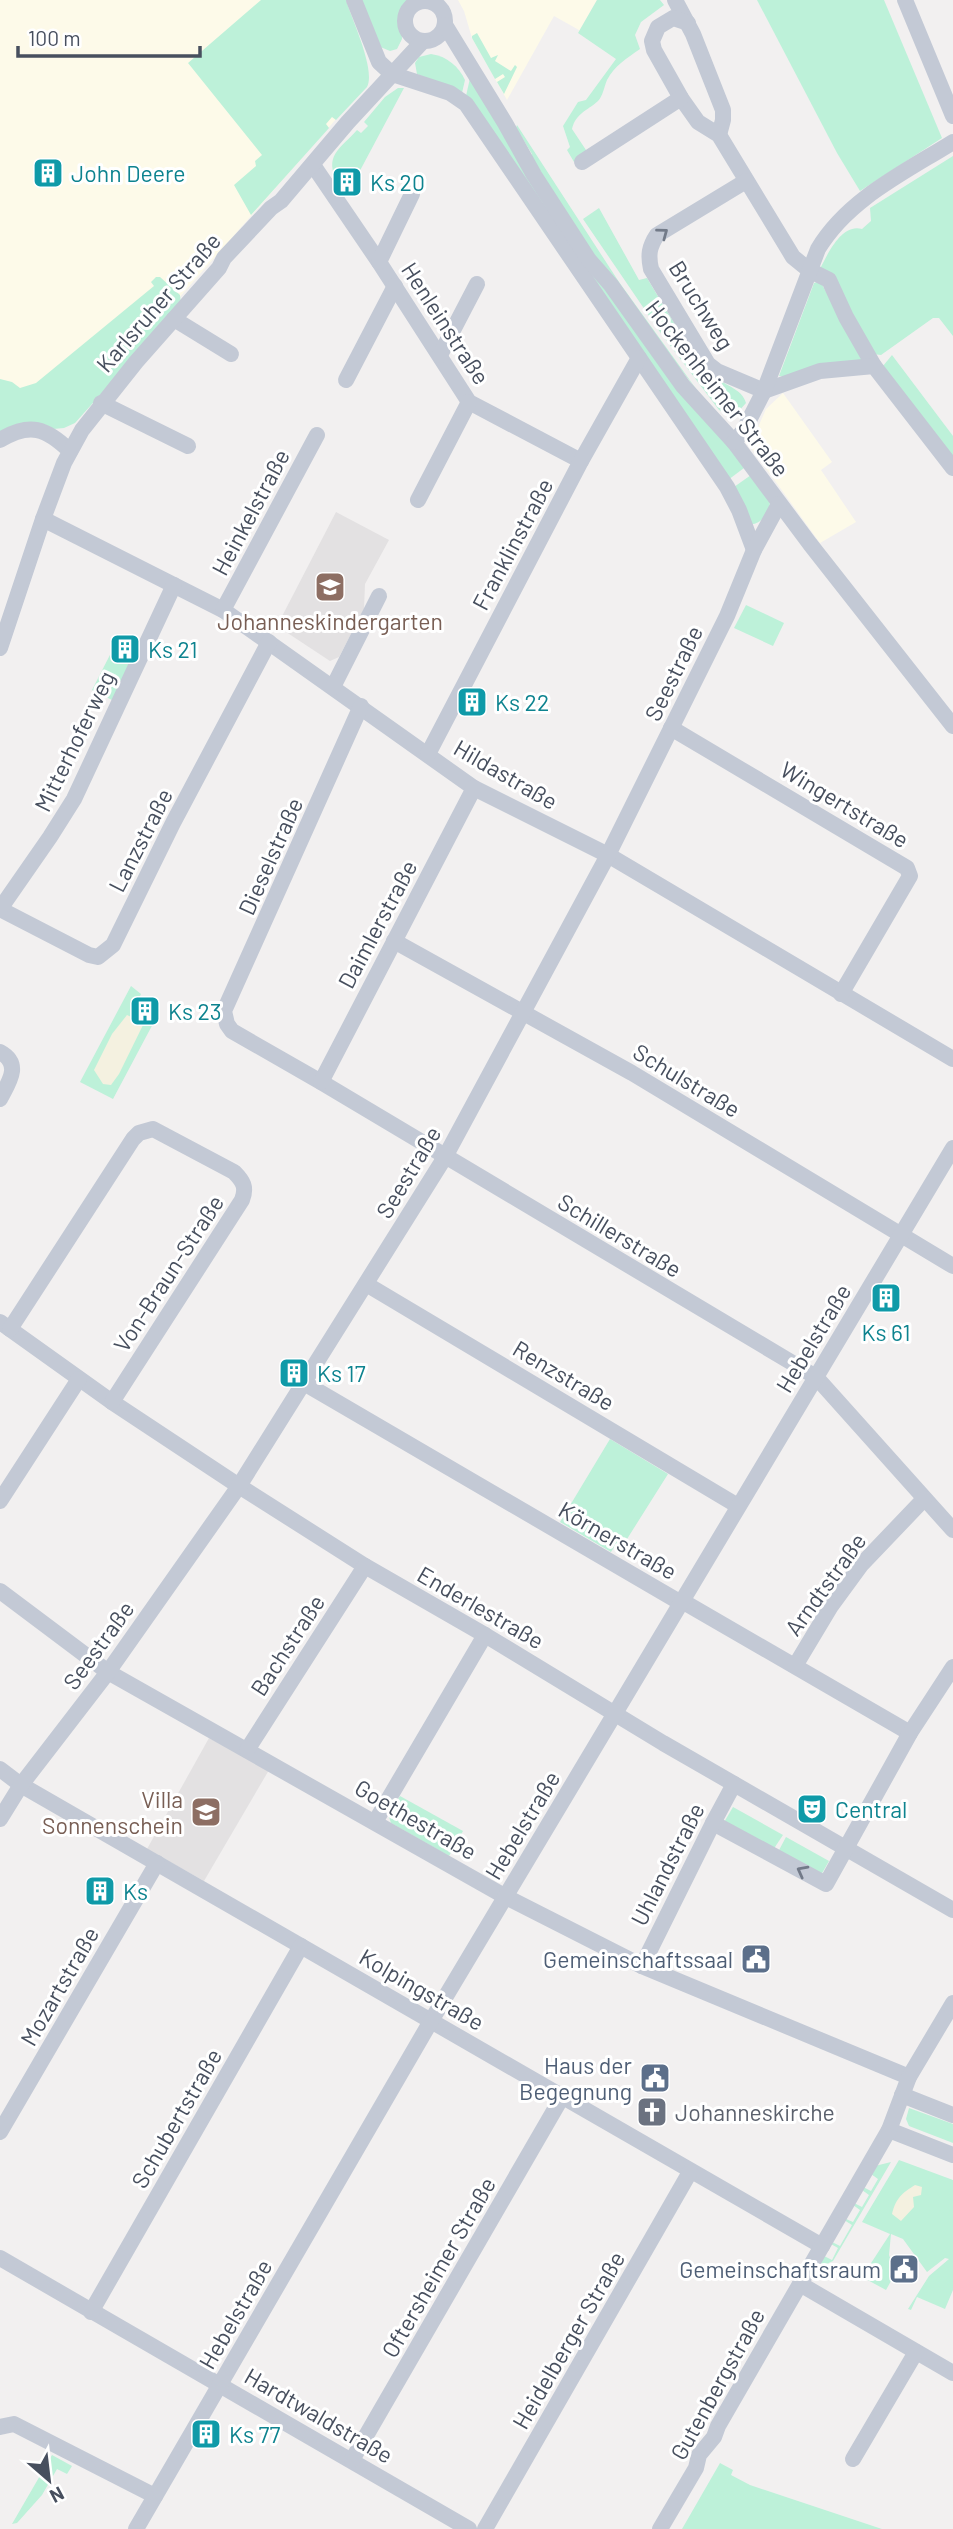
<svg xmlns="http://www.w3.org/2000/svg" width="953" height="2529" viewBox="0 0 953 2529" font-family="Barlow,sans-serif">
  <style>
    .commercial { fill: #fdfae9 }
    .education { fill: #e3e1e2 }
    .green { fill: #bdf1d9 }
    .sand { fill: #f4f1e0 }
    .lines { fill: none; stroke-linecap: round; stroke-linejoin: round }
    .minor { stroke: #c3c9d5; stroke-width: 16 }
    .oneway { stroke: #727a88 }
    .labels { text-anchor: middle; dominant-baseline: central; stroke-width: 6; stroke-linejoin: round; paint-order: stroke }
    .culture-label { font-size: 23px; fill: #0d838f; stroke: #fff; text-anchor: start }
    .street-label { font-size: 23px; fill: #474f5e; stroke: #fff }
    .education-label { font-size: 23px; fill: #785e54; stroke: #fff }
    .service-label { font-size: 23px; fill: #4e5e75; stroke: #fff; text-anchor: end }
    .worship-label { font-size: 23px; fill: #5b616d; stroke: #fff; text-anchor: start }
  </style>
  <rect width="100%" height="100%" fill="#f2f0f0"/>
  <!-- commercial -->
  <g class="commercial">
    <path d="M0,0H342L366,85L70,422L0,432Z"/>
    <path d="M458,0H597L578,33L579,30L554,16L507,100L472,38L464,11Z"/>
    <path d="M783,393L832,462L821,470L856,522L820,543L752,449V441L766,409Z"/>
  </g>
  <!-- education -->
  <g class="education">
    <path d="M336,512L389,540L365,584L364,609L339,657L330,661L277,626Z"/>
    <path d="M209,1738L269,1770L204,1881L147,1849Z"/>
  </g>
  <!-- green -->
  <g class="green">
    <path d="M261,0H346C352,20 376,70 367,87L336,120L332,117L326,124L329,128L251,215L234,185L256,166L255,161L262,155L188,63Z"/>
    <path d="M361,0H409L401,17L402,39L397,49L390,51L378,46Z"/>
    <path d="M597,0H660L664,5L641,22L635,35L640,49C626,59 615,65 607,80C604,87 603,96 598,101C587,111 576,113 572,129L588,153L574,162L567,150L570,147L563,126L578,102L586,100L616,59L578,33Z"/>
    <path d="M757,0H884L942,138L860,191L837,153Z"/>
    <path d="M477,33L491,58L498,55L495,61L511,71L515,65L517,67L504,94L497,82L505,77L503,74L495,79L472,38V36Z"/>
    <path d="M431,54C447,56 459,67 465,80L462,93L417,74L415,63L419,57Z"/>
    <path d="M470,78L744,468L728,480L466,96Z"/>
    <path d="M398,88H404L347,195L343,188L350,184L347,178L338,183C323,156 340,149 357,130L361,133L368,126L364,122L385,97Z"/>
    <path d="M517,125L619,282L702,397L592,254L532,158V154L516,128Z"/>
    <path d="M953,156V336L939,318H933L881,355L873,354L820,269C828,253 842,223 862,229L871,221L870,208Z"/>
    <path d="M599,208L639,280L647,278C667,311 687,347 713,375C724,386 742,388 746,403L738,412L727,414L719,410L660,332L583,219Z"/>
    <path d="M156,277H160L180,295L181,304L75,423L64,428L0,434V379L12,382L20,388L36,383L154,286L151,282Z"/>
    <path d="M820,281L864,360L786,377L779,376L814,283Z"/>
    <path d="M892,355L953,436V458L883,366Z"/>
    <path d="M751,475L770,501C770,512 761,525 750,524L734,487Z"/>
    <path d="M746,605L784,623L773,646L734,628Z"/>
    <path d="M114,647L136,658L114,701L92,690Z"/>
    <path d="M131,986L141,994L134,1009L155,1020L113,1099L80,1082Z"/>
    <path d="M610,1439L668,1474L622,1547L616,1544L611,1552L560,1522Z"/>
    <path d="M400,1796L463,1831L449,1856L391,1823L388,1814Z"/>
    <path d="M733,1807L783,1835L773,1850L723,1824Z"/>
    <path d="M786,1837L829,1861L821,1875L778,1852Z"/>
    <path d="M909,2108L953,2124V2143L909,2126L906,2119Z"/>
    <path d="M899,2160L953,2180V2290L945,2309L917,2297L911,2310L908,2309L929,2276L949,2259L945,2258L927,2272L903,2239L891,2234L889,2255L893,2266L891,2269V2281L886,2290L862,2277L890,2234L862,2222Z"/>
    <path d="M891,2162L833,2261L816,2269L824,2256L832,2260L838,2248L831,2244L832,2242L840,2246L852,2225L844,2220L846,2219L853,2222L860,2210L853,2205L854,2203L862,2207L869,2195L862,2190L863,2187L871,2191L878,2179L871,2174L875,2166Z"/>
    <path d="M52,2455L72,2466L67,2474L57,2469L42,2495L17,2523L12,2524Z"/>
    <path d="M720,2463L733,2470L731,2475L750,2485L882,2529H682Z"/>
  </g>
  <!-- sand -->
  <g class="sand">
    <path d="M127,1015L144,1023L119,1074L111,1085L103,1084L94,1070L112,1034Z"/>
    <path d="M915,2185L922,2187L921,2195L913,2197L914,2207L901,2221L892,2214C896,2198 902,2193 915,2185Z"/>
  </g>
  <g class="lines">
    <!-- minor -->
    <g class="minor">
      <path d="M354,0L379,62L392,74L450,93L466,104L727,487L739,510L754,550"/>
      <path d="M675,0L693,34L723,110V120L719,135"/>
      <path d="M905,0L953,116"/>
      <circle cx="425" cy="21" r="20"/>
      <path d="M688,23L673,18L658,27L652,41L654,50L681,98L698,122L719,135L793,257L809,270L829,280L846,317L874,366"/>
      <path d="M445,25L505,123L534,175L589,260L611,285L683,386L734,442L810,544L953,726"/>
      <path d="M582,162L681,98"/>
      <path d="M313,165L379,262L469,402L581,461"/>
      <path d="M746,181L657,235C649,247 648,255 651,269L708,364L717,371L764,391"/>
      <path d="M379,262L412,194"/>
      <path d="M174,319L231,354"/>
      <path d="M440,355L477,284"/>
      <path d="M346,380L395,286"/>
      <path d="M764,391L820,371L874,366L953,468"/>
      <path d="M101,403L188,446"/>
      <path d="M0,440C30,422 46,428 70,451"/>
      <path d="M734,442L744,430L764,391L818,249C848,199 905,172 953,142"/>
      <path d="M418,500L469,402"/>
      <path d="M43,519L223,610L474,788L608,855L953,1059"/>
      <path d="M223,610L317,435"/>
      <path d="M0,648L43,519L64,463L82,430L136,362L219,268L224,258L271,208L281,201L348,122L423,41"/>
      <path d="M333,687L379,596"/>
      <path d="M361,706L224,1011L227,1024L232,1031L321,1082L816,1377L953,1530"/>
      <path d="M671,728L907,868L910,876L841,994"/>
      <path d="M428,754L581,461L639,358"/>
      <path d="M0,909L89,955L98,957L113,945L173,823L269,642"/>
      <path d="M0,909L50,837L74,799L174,585"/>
      <path d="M394,941L632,1073L953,1266"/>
      <path d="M0,1052C22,1064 9,1082 0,1099"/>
      <path d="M321,1082L474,788"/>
      <path d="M366,1284L738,1506"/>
      <path d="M0,1322L112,1402L239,1486L365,1566L485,1635L663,1743L953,1910"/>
      <path d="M10,1329L133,1139L139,1133L153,1129L234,1172C243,1181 247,1187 242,1200L112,1402"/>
      <path d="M304,1383L676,1600L682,1601L910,1733"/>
      <path d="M0,1501L79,1379"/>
      <path d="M0,1591L108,1672L506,1897L642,1966L909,2077"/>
      <path d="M795,1666L831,1606L861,1565L924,1499"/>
      <path d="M247,1750L365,1566"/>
      <path d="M0,1769L21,1785L822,2246"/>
      <path d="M0,1819L21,1785L108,1672L239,1486L445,1157L608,855L727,616L754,550L779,504"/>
      <path d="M375,1822L485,1635"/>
      <path d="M713,1823L826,1884L910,1733L953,1667"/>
      <path d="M642,1966L713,1823L734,1784"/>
      <path d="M902,2095L953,2115"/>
      <path d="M889,2130L953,2155"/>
      <path d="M0,2132L157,1863"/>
      <path d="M0,2258L469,2529"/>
      <path d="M800,2284L953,2373"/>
      <path d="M91,2312L301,1946"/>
      <path d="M0,2427L14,2424L155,2496"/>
      <path d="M853,2459L916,2352"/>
      <path d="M352,2460L562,2097"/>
      <path d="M136,2529L431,2021L953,1148"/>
      <path d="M485,2529L690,2172"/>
      <path d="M660,2529L696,2468L699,2455L714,2437L718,2426L889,2130L909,2077L953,2003"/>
    </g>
  </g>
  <!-- one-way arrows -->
  <defs><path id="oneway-chevron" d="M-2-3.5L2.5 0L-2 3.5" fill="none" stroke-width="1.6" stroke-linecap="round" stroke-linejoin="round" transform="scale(1.75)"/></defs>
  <g class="oneway">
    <use href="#oneway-chevron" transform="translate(663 233) rotate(-37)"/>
    <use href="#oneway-chevron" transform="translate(802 1871) rotate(-152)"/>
  </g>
  <!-- icons -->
  <defs>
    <g id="building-square" transform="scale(1.575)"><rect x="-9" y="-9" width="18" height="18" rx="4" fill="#0f9aa8" stroke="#fff"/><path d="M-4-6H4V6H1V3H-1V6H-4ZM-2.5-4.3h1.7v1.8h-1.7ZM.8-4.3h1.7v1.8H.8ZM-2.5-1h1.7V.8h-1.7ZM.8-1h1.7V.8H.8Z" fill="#fff"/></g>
    <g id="school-square" transform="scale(1.575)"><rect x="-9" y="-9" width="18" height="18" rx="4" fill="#8d6e63" stroke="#fff"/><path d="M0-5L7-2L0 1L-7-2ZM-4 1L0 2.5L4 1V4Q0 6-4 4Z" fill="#fff"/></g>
    <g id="theatre-square" transform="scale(1.575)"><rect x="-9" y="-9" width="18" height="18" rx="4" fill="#0f9aa8" stroke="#fff"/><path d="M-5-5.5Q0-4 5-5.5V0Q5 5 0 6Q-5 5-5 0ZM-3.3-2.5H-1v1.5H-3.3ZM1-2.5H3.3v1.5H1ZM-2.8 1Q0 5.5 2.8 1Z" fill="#fff"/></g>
    <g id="civic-square" transform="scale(1.575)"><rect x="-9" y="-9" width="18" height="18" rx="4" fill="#5c6f8a" stroke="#fff"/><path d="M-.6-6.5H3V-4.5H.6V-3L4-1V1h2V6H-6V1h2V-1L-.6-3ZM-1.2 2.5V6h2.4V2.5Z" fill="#fff"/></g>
    <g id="church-square" transform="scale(1.575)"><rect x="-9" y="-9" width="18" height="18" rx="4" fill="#6b7280" stroke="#fff"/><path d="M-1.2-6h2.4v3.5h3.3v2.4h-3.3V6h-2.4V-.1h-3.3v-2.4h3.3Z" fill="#fff"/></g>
  </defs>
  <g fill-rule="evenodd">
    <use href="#building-square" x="48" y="173"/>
    <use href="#building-square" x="347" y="182"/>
    <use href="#school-square" x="330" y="587"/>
    <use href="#building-square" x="125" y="649"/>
    <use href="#building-square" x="472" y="702"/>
    <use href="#building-square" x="145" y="1011"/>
    <use href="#building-square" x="886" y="1298"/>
    <use href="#building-square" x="294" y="1373"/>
    <use href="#theatre-square" x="812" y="1809"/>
    <use href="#school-square" x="206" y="1812"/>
    <use href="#building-square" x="100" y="1891"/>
    <use href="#civic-square" x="756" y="1959"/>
    <use href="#civic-square" x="655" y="2078"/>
    <use href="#church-square" x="652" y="2112"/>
    <use href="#civic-square" x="904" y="2269"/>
    <use href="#building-square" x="206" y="2434"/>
  </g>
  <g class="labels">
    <!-- culture labels -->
    <g class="culture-label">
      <text x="71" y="173">John Deere</text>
      <text x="370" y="182">Ks 20</text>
      <text x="148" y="649">Ks 21</text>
      <text x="495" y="702">Ks 22</text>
      <text x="168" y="1011">Ks 23</text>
      <text x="886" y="1332" text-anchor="middle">Ks 61</text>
      <text x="317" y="1373">Ks 17</text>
      <text x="835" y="1809">Central</text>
      <text x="123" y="1891">Ks</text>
      <text x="229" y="2434">Ks 77</text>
    </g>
    <!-- street labels -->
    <g class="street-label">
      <text transform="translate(158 302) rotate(-49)">Karlsruher Straße</text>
      <text transform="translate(702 305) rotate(58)">Bruchweg</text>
      <text transform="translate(446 323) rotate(57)">Henleinstraße</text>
      <text transform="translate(718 388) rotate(52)">Hockenheimer Straße</text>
      <text transform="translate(250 512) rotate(-62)">Heinkelstraße</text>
      <text transform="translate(512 544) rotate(-62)">Franklinstraße</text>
      <text transform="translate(673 673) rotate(-64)">Seestraße</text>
      <text transform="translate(74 741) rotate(-64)">Mitterhoferweg</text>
      <text transform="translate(506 774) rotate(30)">Hildastraße</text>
      <text transform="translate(845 804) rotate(31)">Wingertstraße</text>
      <text transform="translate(140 840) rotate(-63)">Lanzstraße</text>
      <text transform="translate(270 856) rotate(-66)">Dieselstraße</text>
      <text transform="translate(377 924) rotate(-62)">Daimlerstraße</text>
      <text transform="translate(687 1080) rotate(31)">Schulstraße</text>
      <text transform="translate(408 1172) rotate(-59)">Seestraße</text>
      <text transform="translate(620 1235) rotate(31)">Schillerstraße</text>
      <text transform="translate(168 1273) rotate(-57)">Von-Braun-Straße</text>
      <text transform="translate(813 1338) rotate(-59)">Hebelstraße</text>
      <text transform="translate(564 1375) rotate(31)">Renzstraße</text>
      <text transform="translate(618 1540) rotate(30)">Körnerstraße</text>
      <text transform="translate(825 1584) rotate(-54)">Arndtstraße</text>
      <text transform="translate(481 1607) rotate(30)">Enderlestraße</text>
      <text transform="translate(98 1645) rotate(-54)">Seestraße</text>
      <text transform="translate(287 1645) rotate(-57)">Bachstraße</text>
      <text transform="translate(416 1819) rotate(30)">Goethestraße</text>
      <text transform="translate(522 1825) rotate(-59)">Hebelstraße</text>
      <text transform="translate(667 1864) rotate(-63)">Uhlandstraße</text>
      <text transform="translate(59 1986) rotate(-60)">Mozartstraße</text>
      <text transform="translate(422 1989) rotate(30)">Kolpingstraße</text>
      <text transform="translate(176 2118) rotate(-60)">Schubertstraße</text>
      <text transform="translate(438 2267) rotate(-60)">Oftersheimer Straße</text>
      <text transform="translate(235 2314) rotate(-60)">Hebelstraße</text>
      <text transform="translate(568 2340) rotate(-60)">Heidelberger Straße</text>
      <text transform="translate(717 2384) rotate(-61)">Gutenbergstraße</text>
      <text transform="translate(319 2415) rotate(30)">Hardtwaldstraße</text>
    </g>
    <!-- education labels -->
    <g class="education-label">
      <text x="330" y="621">Johanneskindergarten</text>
      <text x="183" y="1799" text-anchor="end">Villa<tspan x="183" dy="26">Sonnenschein</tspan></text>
    </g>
    <!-- service labels -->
    <g class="service-label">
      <text x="733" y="1959">Gemeinschaftssaal</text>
      <text x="632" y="2065">Haus der<tspan x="632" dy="26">Begegnung</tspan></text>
      <text x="881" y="2269">Gemeinschaftsraum</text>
    </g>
    <!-- worship labels -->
    <g class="worship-label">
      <text x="675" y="2112">Johanneskirche</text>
    </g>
  </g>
  <!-- north arrow -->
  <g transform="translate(49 2480) rotate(152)" stroke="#ffffff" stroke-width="5" paint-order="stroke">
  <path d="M0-5L12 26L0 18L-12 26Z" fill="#474f5e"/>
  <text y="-10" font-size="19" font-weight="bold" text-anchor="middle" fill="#474f5e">N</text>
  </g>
  <!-- scale -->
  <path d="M18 46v10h182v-10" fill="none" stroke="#474f5e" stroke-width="3.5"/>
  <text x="28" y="46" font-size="21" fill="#474f5e" stroke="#ffffff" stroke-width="5" paint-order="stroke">100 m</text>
</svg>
